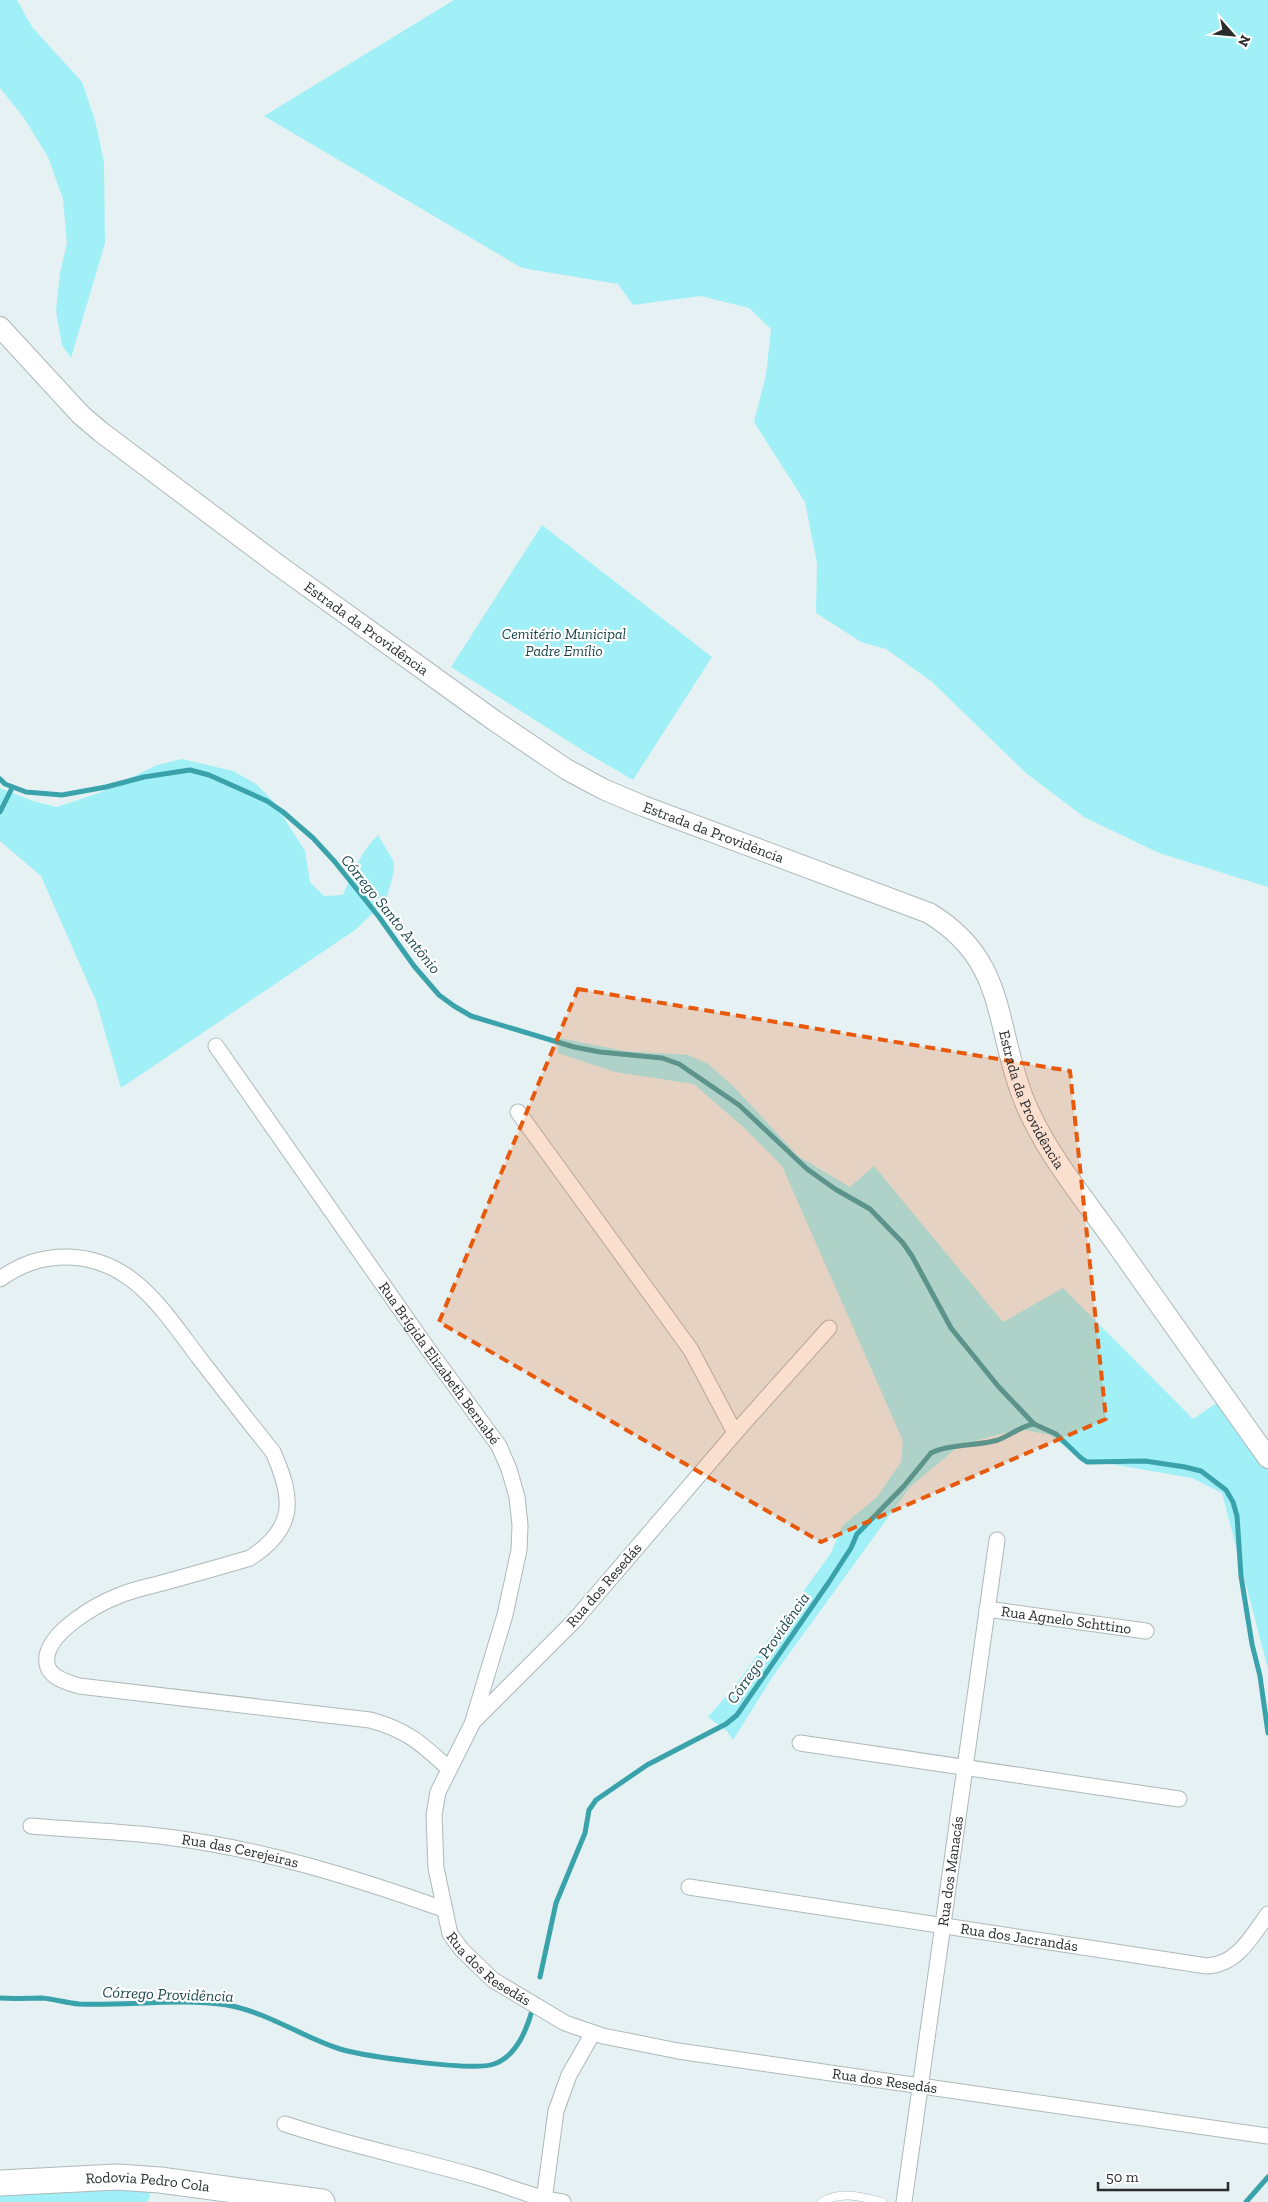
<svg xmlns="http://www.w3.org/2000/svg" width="1268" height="2202" viewBox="0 0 1268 2202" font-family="'Zilla Slab',serif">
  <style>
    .green { fill: #a1f0f7 }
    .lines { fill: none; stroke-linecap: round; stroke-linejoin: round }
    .stream { stroke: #3aa2aa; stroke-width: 5 }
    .service-casing { stroke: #aeb9ba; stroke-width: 9 }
    .minor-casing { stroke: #aeb9ba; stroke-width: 17 }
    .tertiary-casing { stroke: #aeb9ba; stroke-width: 22 }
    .primary-casing { stroke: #aeb9ba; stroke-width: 27 }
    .service { stroke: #fff; stroke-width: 8 }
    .minor { stroke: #fff; stroke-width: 15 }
    .tertiary { stroke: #fff; stroke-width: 20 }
    .primary { stroke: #fff; stroke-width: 25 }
    .marked { fill: #e8590c; fill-opacity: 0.2; stroke: #e8590c; stroke-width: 4; stroke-dasharray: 10 6; stroke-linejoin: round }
    .labels { text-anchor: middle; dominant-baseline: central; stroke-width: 4.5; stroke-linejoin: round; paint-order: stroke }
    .street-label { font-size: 15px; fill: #282c2d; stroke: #fff }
    .park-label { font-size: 15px; font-style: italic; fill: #174549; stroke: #fff }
    .water-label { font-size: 16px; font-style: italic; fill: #1b484c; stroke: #fff }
  </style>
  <rect width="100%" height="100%" fill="#e5f1f2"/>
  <!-- green -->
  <g class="green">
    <path d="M0,0H17L32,27L82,82L95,120L104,162L105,243L71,358L62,345L56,311L60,273L67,243L63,199L48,157L24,118L0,88Z"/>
    <path d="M454,0H1268V887L1159,853L1084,817L1026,773L931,681L886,649L861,642L816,613L817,563L805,502L754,422L766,375L771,329L749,308L701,296L633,305L618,284L522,268L264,116Z"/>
    <path d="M542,525L712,657L633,780L587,753L451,667Z"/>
    <path d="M182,759L233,771L256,784L274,802L305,851L310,882L324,896L343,895C352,874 361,851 378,835L394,862V872L386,900L355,930L121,1088L96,1001L41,876L0,841V788L33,801L57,807L99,793L157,765Z"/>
    <path d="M559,1038L625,1051L688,1055L708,1064L734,1087L798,1156L850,1187L874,1166L1003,1322L1063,1288L1193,1419L1227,1396L1268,1455V1669L1222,1493L1192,1478L1111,1464H1087L1050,1435L1020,1429L960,1445L910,1487L773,1676L733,1740L727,1731L708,1717L735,1686L831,1553L842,1526L877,1497L901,1462L903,1441L782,1166L743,1127L694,1084L615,1072L558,1053Z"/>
    <path d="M154,2179L148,2202H0V2187Z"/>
  </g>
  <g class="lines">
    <!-- stream -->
    <g class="stream">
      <path d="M0,779L5,784L26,792L62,795L106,787L144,777L190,770L209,775L267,801L283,812L313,838L335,862L379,917L414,966L439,995L454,1006L471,1016L574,1047L600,1052L662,1058L679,1064L739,1105L807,1169L835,1189L870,1209L903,1243L912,1256L951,1328L998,1386L1034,1424L1056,1434L1081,1458L1087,1462L1145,1461L1185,1467L1201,1471L1226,1490L1233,1502L1237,1516L1241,1576L1252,1644L1260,1676L1268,1733"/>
      <path d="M0,812L12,788"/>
      <path d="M540,1977L556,1903L585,1833L589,1810L596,1800L647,1765L726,1724L737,1715L829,1582L851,1548L857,1534L904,1486L931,1453C948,1444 978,1446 998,1440C1011,1435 1021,1426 1034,1424"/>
      <path d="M0,1998C14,1999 28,1998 42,1998C54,1999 67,2003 79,2004C128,2006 178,1998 227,2005C267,2012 302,2037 340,2049C364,2056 473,2072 494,2064C517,2056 527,2029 533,2007"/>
      <path d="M1246,2202L1268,2177"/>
    </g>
    <!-- service casing -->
    <g class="service-casing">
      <path id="service" d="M822,2202C841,2190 862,2197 882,2202"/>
    </g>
    <!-- minor casing -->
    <g class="minor-casing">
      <g id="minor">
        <path id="s1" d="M216,1046L428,1349L499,1446L509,1469L517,1497L520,1525L519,1550L505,1615L473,1721"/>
        <path d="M518,1112L691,1350L735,1433"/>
        <path d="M0,1279C21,1264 41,1257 67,1257C133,1258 164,1312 200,1359C224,1390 248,1421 273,1452C294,1499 296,1528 250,1558C220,1567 191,1575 162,1583C147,1587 131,1590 118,1596C95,1605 51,1631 47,1656C44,1676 63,1681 79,1686L370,1720C407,1730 421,1743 448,1768"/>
        <path id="s2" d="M829,1328L735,1433L574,1621L473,1722L438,1792L434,1815L436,1868L450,1934L462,1950L493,1980L565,2023L603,2036L678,2051L1268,2136"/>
        <path id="s3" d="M987,1609L1146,1631"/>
        <path d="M800,1743L1179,1799"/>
        <path id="s4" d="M31,1826C76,1830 122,1831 167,1837C263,1849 353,1877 443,1909"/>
        <path id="s5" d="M689,1887L1207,1966C1237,1965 1252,1936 1268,1914"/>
        <path d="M285,2124C347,2145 412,2158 474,2176C504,2184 532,2198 563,2202"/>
        <path d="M544,2200L556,2111L569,2075L593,2033"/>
        <path id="s6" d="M904,2202L997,1540"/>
      </g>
    </g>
    <!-- tertiary casing -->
    <g class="tertiary-casing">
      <g id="tertiary">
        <path id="s7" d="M0,327L81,415L101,432L278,565L495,721L566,769L603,789L643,806L929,913C1006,960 994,1020 1022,1095C1043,1150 1083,1197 1117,1245C1167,1316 1217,1387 1268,1458"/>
      </g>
    </g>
    <!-- primary casing -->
    <g class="primary-casing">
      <g id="primary">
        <path id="s8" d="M0,2183L117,2177L160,2180L322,2202"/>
      </g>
    </g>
    <!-- service -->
    <use href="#service" class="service"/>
    <!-- minor -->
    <use href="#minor" class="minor"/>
    <!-- tertiary -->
    <use href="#tertiary" class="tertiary"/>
    <!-- primary -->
    <use href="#primary" class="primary"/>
  </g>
  <!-- marked area -->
  <path class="marked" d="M578,989L1070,1071L1106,1419L821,1542L439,1322Z"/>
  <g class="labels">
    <!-- street labels -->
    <g class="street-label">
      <text stroke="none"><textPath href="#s7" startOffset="476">Estrada da Providência</textPath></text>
      <text stroke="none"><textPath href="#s7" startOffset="881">Estrada da Providência</textPath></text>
      <text stroke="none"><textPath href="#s7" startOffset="1330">Estrada da Providência</textPath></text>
      <text stroke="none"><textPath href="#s1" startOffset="388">Rua Brígida Elizabeth Bernabé</textPath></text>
      <text transform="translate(604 1585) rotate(-49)">Rua dos Resedás</text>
      <text stroke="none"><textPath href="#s3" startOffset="80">Rua Agnelo Schttino</textPath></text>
      <text stroke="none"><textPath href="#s4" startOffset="211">Rua das Cerejeiras</textPath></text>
      <text stroke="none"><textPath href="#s6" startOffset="334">Rua dos Manacás</textPath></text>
      <text stroke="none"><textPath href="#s5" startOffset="334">Rua dos Jacrandás</textPath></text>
      <text stroke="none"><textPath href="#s2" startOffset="806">Rua dos Resedás</textPath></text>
      <text stroke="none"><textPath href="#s2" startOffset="1226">Rua dos Resedás</textPath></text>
      <text stroke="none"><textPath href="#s8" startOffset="148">Rodovia Pedro Cola</textPath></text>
    </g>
    <!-- park labels -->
    <g class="park-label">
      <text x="564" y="634">Cemitério Municipal<tspan x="564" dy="17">Padre Emílio</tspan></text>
    </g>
    <!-- water labels -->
    <g class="water-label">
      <text transform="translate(391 914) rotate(51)">Córrego Santo Antônio</text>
      <text transform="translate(768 1648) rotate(-55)">Córrego Providência</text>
      <text transform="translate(168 1994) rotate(2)">Córrego Providência</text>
    </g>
  </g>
  <!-- north arrow -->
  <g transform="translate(1233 35) rotate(117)" stroke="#ffffff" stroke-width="4" paint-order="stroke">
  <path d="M0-4L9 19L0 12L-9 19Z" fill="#282c2d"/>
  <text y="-8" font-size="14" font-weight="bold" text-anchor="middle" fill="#282c2d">N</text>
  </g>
  <!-- scale -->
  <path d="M1098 2182v8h130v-8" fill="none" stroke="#282c2d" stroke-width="2.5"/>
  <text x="1106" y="2182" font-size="15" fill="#282c2d" stroke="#ffffff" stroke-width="4" paint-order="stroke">50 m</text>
</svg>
